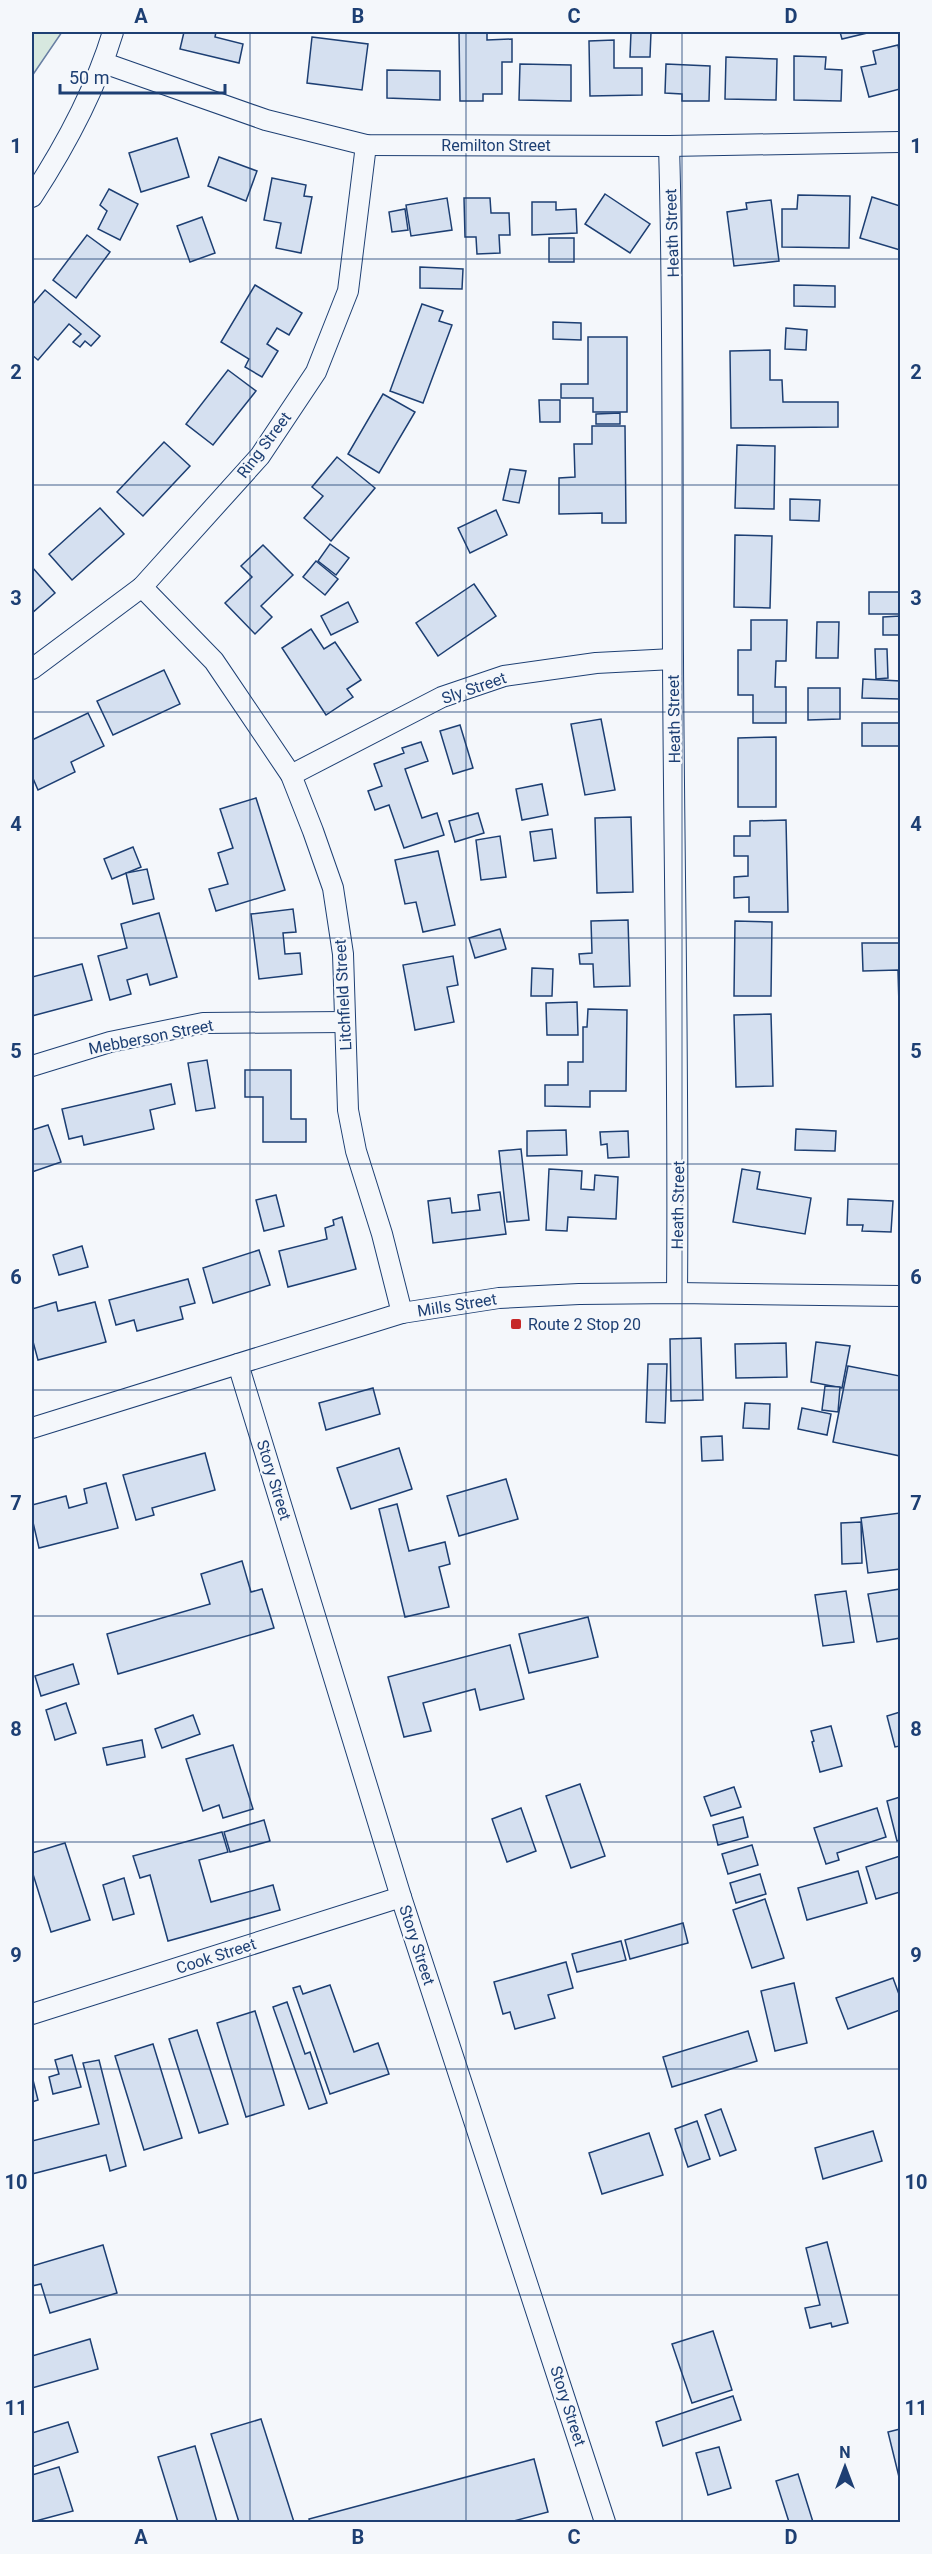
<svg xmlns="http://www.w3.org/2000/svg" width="932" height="2554" viewBox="0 0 932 2554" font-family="Roboto,sans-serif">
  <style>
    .green { fill: #d7e8df; stroke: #687fa3; stroke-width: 1.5 }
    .building { fill: #d5e0f0; stroke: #1d3f73; stroke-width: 1.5 }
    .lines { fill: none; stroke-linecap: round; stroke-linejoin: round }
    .street-casing { stroke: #1d3f73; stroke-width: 22 }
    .street { stroke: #f4f7fb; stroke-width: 20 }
    .grid { fill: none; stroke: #1d3f73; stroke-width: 1.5; stroke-opacity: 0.55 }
    .poi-dot { fill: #c62828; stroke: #f4f7fb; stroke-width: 2 }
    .labels { text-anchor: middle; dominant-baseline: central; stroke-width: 4.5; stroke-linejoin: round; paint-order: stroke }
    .street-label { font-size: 16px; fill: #1d3f73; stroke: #f4f7fb }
    .poi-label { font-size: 16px; fill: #1d3f73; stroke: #f4f7fb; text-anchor: start }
    .neatline { fill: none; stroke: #1d3f73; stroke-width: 2 }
    .grid-label { font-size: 20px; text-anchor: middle; font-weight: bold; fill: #1d3f73 }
  </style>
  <rect width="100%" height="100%" fill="#f4f7fb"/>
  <!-- green -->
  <path class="green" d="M32,32H62L32,76Z"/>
  <!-- building -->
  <g class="building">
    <path d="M184,32H216L215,37L243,44L239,63L180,49Z"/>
    <path d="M459,32H487V40L512,39V62H502V94H483V101H460Z"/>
    <path d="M631,32H651L650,57H630Z"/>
    <path d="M840,32H866L867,33L842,39Z"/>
    <path d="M312,37L368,44L362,90L307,83Z"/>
    <path d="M614,40V68H642V95L590,96L589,41Z"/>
    <path d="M898,45L900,56V89L869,97L861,67L876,64L873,51Z"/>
    <path d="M794,56L826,57L825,69L842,70L841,101L794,100Z"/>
    <path d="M726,57L777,59L776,100L725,99Z"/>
    <path d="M520,64L571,65V101L519,100Z"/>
    <path d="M666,64L710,66L709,101H682V94L665,93Z"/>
    <path d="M387,70L440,71V100L387,98Z"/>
    <path d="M177,138L189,177L141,192L129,153Z"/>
    <path d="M219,157L257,171L246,201L208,186Z"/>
    <path d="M272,178L306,185L304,196L312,197L301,253L276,248L281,223L264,220Z"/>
    <path d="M109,189L138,204L120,240L98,229L107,211L100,205Z"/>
    <path d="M605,194L650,224L630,253L585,224Z"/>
    <path d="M798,195L850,196L849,248L782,247V209H797Z"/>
    <path d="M872,197L900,206V250L860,238Z"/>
    <path d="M447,198L452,230L411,236L406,205Z"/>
    <path d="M464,198H490L491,213H509L510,235H499L500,253L477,254L476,237H465Z"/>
    <path d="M771,200L779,261L734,266L727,212L747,209L746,203Z"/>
    <path d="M532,202H556V210L576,209L577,233L532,235Z"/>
    <path d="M405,209L408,230L392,232L389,212Z"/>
    <path d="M202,217L215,253L190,262L177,226Z"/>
    <path d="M87,235L110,252L76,298L53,280Z"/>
    <rect x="549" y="238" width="25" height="24"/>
    <path d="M420,267L463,269L462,289L420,288Z"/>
    <path d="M255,285L302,313L289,335L277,328L267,344L278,351L262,377L245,367L249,359L221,342Z"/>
    <path d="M794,285L835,286V307L794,306Z"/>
    <path d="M45,290L100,336L91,346L85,341L80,347L73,342L81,334L69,324L38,360L32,355V305Z"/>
    <path d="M422,304L443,311L439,321L452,325L423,403L390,391Z"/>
    <path d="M553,322L581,323V340L553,339Z"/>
    <path d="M786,328L807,330L806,350L785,349Z"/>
    <path d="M588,337H627V412H593V398H561V384H588Z"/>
    <path d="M770,350V380H782L783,402H838V427L731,428L730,351Z"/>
    <path d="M228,370L256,391L213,445L186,424Z"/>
    <path d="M383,394L415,412L379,473L348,454Z"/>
    <path d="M539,400H560V422H540Z"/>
    <path d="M620,413V424H596V414Z"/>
    <path d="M592,426H625L626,523H602V513L559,514V478L575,477L574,444H592Z"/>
    <path d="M164,442L190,466L143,516L117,492Z"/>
    <path d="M737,445L775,446L774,509L735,508Z"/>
    <path d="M337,457L375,488L331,541L304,518L323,496L312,487Z"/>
    <path d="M510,469L526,471L519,503L503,500Z"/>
    <path d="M790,499L820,500L819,521L790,520Z"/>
    <path d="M100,508L124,534L72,580L49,554Z"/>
    <path d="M496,510L507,535L470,553L458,528Z"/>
    <path d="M735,535L772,536L770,608L734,607Z"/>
    <path d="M330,544L349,558L336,575L318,561Z"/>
    <path d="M263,545L293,575L261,606L272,617L255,634L225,603L252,577L241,566Z"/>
    <path d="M316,561L338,579L325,595L303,577Z"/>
    <path d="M32,567L55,593L32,613Z"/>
    <path d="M474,584L496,616L438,656L416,623Z"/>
    <rect x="869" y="592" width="31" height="22"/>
    <path d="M348,602L358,622L331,635L321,616Z"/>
    <path d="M900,616V635H883V617Z"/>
    <path d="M751,620H787L786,661H776L775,687H786V723H753V695H738V650H751Z"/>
    <path d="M817,622H839L838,658H816Z"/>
    <path d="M311,629L324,649L335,642L361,680L347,689L353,697L326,715L282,648Z"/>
    <path d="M875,649H887L888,678L876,679Z"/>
    <path d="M164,670L180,704L113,735L97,701Z"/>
    <path d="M863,679L900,681V699L862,698Z"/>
    <path d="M808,688H840V719L808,720Z"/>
    <path d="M88,713L104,746L71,762L75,772L38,790L32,776V740Z"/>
    <path d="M601,719L615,790L585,795L571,724Z"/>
    <rect x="862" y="723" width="38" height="23"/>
    <path d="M460,725L473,768L453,774L440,731Z"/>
    <path d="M776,737V807H738V738Z"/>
    <path d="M421,742L428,761L405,769L422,818L437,813L444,835L404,848L389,805L375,810L368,791L382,786L374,764L404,753L402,748Z"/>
    <path d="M542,784L548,815L522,820L516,789Z"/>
    <path d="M256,798L285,890L216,911L209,889L228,884L218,853L233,848L220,809Z"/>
    <path d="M478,813L484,833L455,842L449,821Z"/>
    <path d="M631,817L633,892L597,893L595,818Z"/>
    <path d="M786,820L788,912H749V897L734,898V877L748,876V856H734V836H750V821Z"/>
    <path d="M552,829L556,858L534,861L530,832Z"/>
    <path d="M500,836L506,877L481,880L476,840Z"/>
    <path d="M133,847L141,867L112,879L104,859Z"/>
    <path d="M438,851L455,925L423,932L416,902L405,904L395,860Z"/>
    <path d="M147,869L154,899L133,904L126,873Z"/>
    <path d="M293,909L296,932L283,933L285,954L300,953L302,974L259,979L251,914Z"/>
    <path d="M159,913L177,977L150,985L147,974L127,980L131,994L110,1000L98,956L127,948L121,924Z"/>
    <path d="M628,920L630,986L594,987L593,964H580L579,954L592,953L591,921Z"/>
    <path d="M735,921L772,922L771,996H734Z"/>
    <path d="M500,929L506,949L475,958L469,938Z"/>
    <path d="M862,943H900V1005H899L898,970L863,971Z"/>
    <path d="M453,956L458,985L447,987L454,1022L415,1030L403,965Z"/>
    <path d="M82,964L92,1000L32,1016V977Z"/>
    <path d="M532,968L553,969L552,996H531Z"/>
    <path d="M577,1002L578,1035H547L546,1003Z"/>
    <path d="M588,1009L627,1010L626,1091H590V1107L545,1106V1085H568V1062H583V1027H587Z"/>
    <path d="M771,1014L773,1086L736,1087L734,1015Z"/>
    <path d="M207,1060L215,1108L196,1111L188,1063Z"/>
    <path d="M245,1070H291V1119H306V1142H263V1097H245Z"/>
    <path d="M171,1084L175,1104L150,1110L154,1129L84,1145L82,1136L69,1139L62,1109Z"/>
    <path d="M48,1125L61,1162L32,1172V1130Z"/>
    <path d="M796,1129L836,1131L835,1151L795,1150Z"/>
    <path d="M566,1130L567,1155L527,1156V1131Z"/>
    <path d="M628,1131L629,1157L608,1158L607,1144L601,1145L600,1132Z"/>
    <path d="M521,1149L529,1220L507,1222L499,1151Z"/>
    <path d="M549,1169L582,1171L581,1189L594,1190L595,1175L618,1177L616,1219L568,1217L567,1231L546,1230Z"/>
    <path d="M742,1169L760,1172L757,1189L811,1198L805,1234L733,1222Z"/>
    <path d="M500,1192L506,1234L433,1243L428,1201L450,1198L452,1213L480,1210L478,1195Z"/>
    <path d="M276,1195L284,1226L264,1231L256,1200Z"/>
    <path d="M848,1199L893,1201L891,1232L862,1231L863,1225H847Z"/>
    <path d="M342,1217L356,1269L288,1287L279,1251L327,1239L325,1228L334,1225L333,1220Z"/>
    <path d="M82,1246L88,1267L59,1275L53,1255Z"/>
    <path d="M259,1250L270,1285L213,1303L203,1268Z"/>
    <path d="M188,1279L195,1303L180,1307L183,1319L137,1331L134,1320L116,1325L109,1300Z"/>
    <path d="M56,1302L58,1311L95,1302L106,1342L38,1360L32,1338V1309Z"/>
    <path d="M701,1338L703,1400L671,1401L670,1339Z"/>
    <path d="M816,1342L850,1346L842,1388L811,1382Z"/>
    <path d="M786,1343L787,1377L736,1378L735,1344Z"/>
    <path d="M648,1364H667L665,1423L646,1422Z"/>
    <path d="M848,1366L900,1376V1456L833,1442Z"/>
    <path d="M825,1386L840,1387L838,1412L822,1410Z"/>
    <path d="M373,1388L380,1414L326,1430L319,1403Z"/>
    <path d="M745,1403L770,1404L769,1429L743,1428Z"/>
    <path d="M802,1408L831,1414L827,1435L798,1429Z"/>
    <path d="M722,1436L723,1460L702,1461L701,1437Z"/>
    <path d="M399,1448L412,1489L351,1509L337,1468Z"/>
    <path d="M205,1453L215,1490L152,1508L154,1515L136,1520L123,1475Z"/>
    <path d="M506,1479L518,1519L459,1536L447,1496Z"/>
    <path d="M106,1483L118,1528L39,1548L32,1518V1505L66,1496L69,1508L87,1503L84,1489Z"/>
    <path d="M397,1504L409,1551L445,1542L450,1564L439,1567L449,1607L405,1617L379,1509Z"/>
    <path d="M900,1513V1569L868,1573L861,1518Z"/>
    <path d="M861,1522L862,1563L842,1564L841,1523Z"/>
    <path d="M242,1561L251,1592L262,1589L274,1628L118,1674L107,1634L210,1604L201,1574Z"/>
    <path d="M900,1589V1638L877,1642L868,1594Z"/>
    <path d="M846,1591L854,1642L823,1646L815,1595Z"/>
    <path d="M588,1617L598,1657L529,1673L519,1634Z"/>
    <path d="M510,1645L524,1699L480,1710L475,1689L423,1703L431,1731L404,1737L388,1677Z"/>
    <path d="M73,1664L79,1684L41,1696L35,1676Z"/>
    <path d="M66,1703L76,1733L55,1740L46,1710Z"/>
    <path d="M900,1712V1746L895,1747L887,1716Z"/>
    <path d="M193,1715L200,1734L162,1748L155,1729Z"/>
    <path d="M831,1726L842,1766L820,1772L812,1742L814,1741L811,1731Z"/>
    <path d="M142,1740L145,1757L107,1765L103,1748Z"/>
    <path d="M233,1745L253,1809L223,1818L219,1805L203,1811L186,1759Z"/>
    <path d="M580,1784L605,1856L571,1868L546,1796Z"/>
    <path d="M734,1787L741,1807L711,1816L704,1797Z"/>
    <path d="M900,1797V1840L897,1841L887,1801Z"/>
    <path d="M521,1808L536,1851L507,1862L492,1819Z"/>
    <path d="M877,1808L886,1837L837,1853L839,1860L826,1864L814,1828Z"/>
    <path d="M743,1817L748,1837L718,1845L713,1825Z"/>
    <path d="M264,1820L270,1841L230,1852L224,1832Z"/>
    <path d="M222,1832L228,1852L199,1860L211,1902L273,1885L280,1910L168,1941L150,1875L140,1878L133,1856Z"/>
    <path d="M65,1843L90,1920L51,1932L32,1871V1853Z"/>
    <path d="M752,1845L758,1865L728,1874L722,1854Z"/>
    <path d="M900,1856V1892L876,1899L866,1867Z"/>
    <path d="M858,1871L867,1903L807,1920L798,1888Z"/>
    <path d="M760,1874L766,1894L736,1903L730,1883Z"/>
    <path d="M124,1878L134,1914L113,1920L103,1885Z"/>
    <path d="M765,1899L784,1958L752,1968L733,1910Z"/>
    <path d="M683,1923L688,1943L630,1959L625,1940Z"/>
    <path d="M621,1941L626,1960L577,1972L572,1954Z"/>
    <path d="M566,1962L573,1988L548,1995L555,2018L515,2029L510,2012L503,2014L494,1982Z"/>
    <path d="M893,1978L900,1997V2010L848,2029L836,1998Z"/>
    <path d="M794,1983L807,2043L775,2051L761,1991Z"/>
    <path d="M330,1985L354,2052L378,2043L389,2074L330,2094L293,1988L300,1986L303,1994Z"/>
    <path d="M287,2002L305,2054L310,2052L327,2103L309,2109L273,2007Z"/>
    <path d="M255,2011L284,2105L246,2117L217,2023Z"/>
    <path d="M197,2030L228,2124L199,2133L169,2039Z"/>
    <path d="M748,2031L757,2061L672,2087L663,2057Z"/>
    <path d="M153,2044L182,2138L144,2150L115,2056Z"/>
    <path d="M72,2055L81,2087L53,2094L49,2077L59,2074L55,2060Z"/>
    <path d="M99,2060L126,2166L110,2171L106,2155L32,2174V2141L99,2124L83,2063Z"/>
    <path d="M32,2076L38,2100L32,2102Z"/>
    <path d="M721,2109L736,2150L720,2156L705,2115Z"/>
    <path d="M697,2121L710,2159L688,2167L675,2129Z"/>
    <path d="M873,2131L882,2161L823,2179L815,2148Z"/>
    <path d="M649,2133L663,2175L602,2194L589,2153Z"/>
    <path d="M827,2242L848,2323L832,2327L831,2323L810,2328L805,2308L820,2305L806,2248Z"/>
    <path d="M103,2245L117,2293L50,2313L41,2284L32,2286V2266Z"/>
    <path d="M713,2331L732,2390L692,2403L672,2344Z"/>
    <path d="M90,2339L98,2369L32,2388V2356Z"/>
    <path d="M733,2396L741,2420L663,2446L656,2422Z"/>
    <path d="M261,2419L294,2522H239L211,2434Z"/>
    <path d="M68,2422L78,2452L32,2467V2433Z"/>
    <path d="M900,2429V2481L888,2432Z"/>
    <path d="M195,2446L217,2522H178L158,2457Z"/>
    <path d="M719,2447L731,2488L708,2495L696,2453Z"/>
    <path d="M534,2459L548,2512L510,2522H310L309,2519Z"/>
    <path d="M59,2467L73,2511L32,2522V2475Z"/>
    <path d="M798,2474L813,2522H789L776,2481Z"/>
  </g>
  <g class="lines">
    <!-- street casing -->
    <g class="street-casing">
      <g id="street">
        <path d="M104,63L266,120L366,145L669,146L900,142"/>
        <path d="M669,146C674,317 672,488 673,659C674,870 679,1082 677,1293"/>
        <path d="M32,197C64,148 96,88 113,32"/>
        <path d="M142,587L214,661L291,775L313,831L333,888L343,954L348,1110L356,1151L382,1234L402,1313"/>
        <path d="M32,669L142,587L260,456L316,372L348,291L366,145"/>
        <path d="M291,775L442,697L504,676L596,663L673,659"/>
        <path d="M32,1066L110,1042L203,1023L344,1022"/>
        <path d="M238,1364L401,1897L605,2522"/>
        <path d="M32,1428L402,1313L499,1298L579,1294L677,1293L900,1296"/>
        <path d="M32,2014L401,1897"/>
      </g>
    </g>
    <!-- street -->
    <use href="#street" class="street"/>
  </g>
  <!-- grid -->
  <path class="grid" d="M250,32V2522M466,32V2522M682,32V2522M32,259H900M32,485H900M32,712H900M32,938H900M32,1164H900M32,1390H900M32,1616H900M32,1842H900M32,2069H900M32,2295H900"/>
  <!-- markers -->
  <rect class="poi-dot" x="510" y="1318" width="12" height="12" rx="3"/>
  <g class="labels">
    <!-- street labels -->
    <g class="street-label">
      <text x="496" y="145">Remilton Street</text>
      <text transform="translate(672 233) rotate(-92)">Heath Street</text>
      <text transform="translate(264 445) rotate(-53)">Ring Street</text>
      <text transform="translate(474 688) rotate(-19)">Sly Street</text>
      <text transform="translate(674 719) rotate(-91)">Heath Street</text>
      <text transform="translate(343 995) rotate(-93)">Litchfield Street</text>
      <text transform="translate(151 1037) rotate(-11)">Mebberson Street</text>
      <text transform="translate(678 1205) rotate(-89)">Heath Street</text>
      <text transform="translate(457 1305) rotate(-9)">Mills Street</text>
      <text transform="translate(274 1480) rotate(73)">Story Street</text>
      <text transform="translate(417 1945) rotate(72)">Story Street</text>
      <text transform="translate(216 1956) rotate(-18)">Cook Street</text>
      <text transform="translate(568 2406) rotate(72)">Story Street</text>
    </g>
    <!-- poi labels -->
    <g class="poi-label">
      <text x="528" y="1324">Route 2 Stop 20</text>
    </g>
  </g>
  <!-- border -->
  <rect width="932" height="2554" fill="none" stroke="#f4f7fb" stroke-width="66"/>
  <!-- north arrow -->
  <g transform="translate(845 2467)" stroke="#f4f7fb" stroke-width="4.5" paint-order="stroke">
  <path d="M0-4.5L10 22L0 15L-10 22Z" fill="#1d3f73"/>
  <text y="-9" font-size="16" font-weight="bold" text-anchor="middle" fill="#1d3f73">N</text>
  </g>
  <!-- scale -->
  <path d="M60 84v9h165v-9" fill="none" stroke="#1d3f73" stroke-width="3"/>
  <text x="69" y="84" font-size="18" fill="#1d3f73" stroke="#f4f7fb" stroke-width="4.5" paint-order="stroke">50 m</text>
  <rect x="33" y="33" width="866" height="2488" class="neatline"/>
  <g class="grid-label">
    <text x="141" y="23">A</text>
    <text x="358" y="23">B</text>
    <text x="574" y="23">C</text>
    <text x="791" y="23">D</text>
    <text x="16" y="153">1</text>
    <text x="916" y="153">1</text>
    <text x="16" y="379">2</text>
    <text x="916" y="379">2</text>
    <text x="16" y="605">3</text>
    <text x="916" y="605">3</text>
    <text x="16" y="831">4</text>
    <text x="916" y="831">4</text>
    <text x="16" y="1058">5</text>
    <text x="916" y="1058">5</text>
    <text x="16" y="1284">6</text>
    <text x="916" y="1284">6</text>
    <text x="16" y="1510">7</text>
    <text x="916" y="1510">7</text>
    <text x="16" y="1736">8</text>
    <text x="916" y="1736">8</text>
    <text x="16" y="1962">9</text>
    <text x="916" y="1962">9</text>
    <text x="16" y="2189">10</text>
    <text x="916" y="2189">10</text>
    <text x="16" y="2415">11</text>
    <text x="916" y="2415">11</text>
    <text x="141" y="2544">A</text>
    <text x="358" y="2544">B</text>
    <text x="574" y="2544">C</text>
    <text x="791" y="2544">D</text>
  </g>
</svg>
